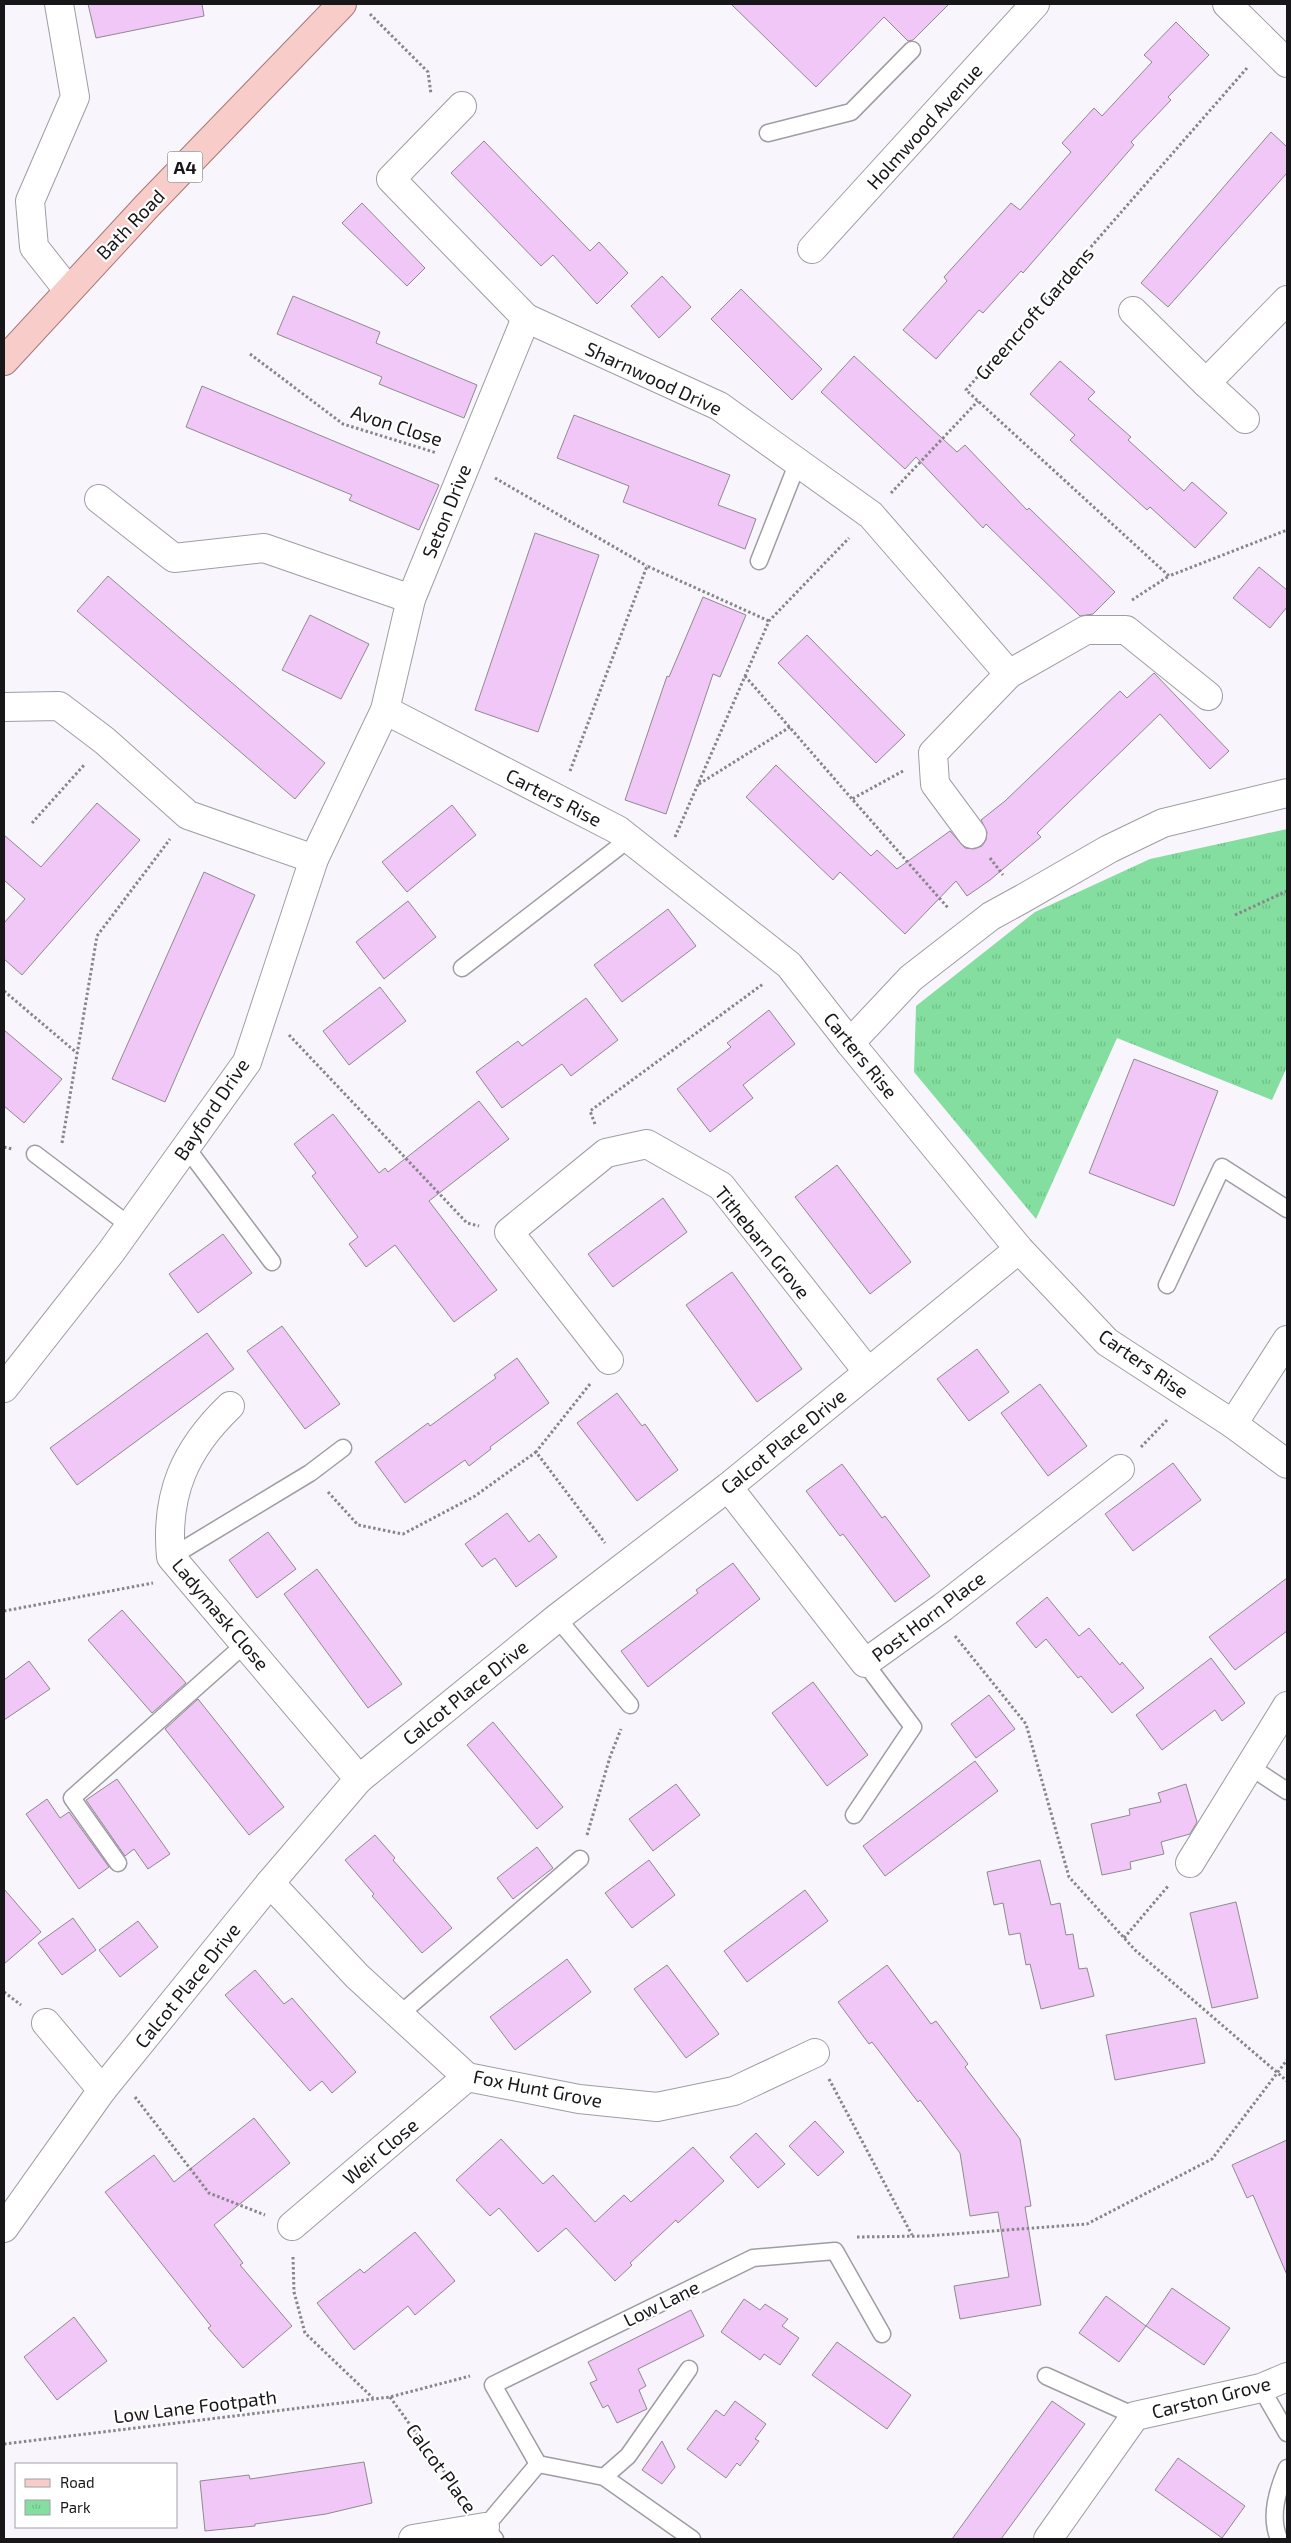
<svg xmlns="http://www.w3.org/2000/svg" width="1291" height="2543" viewBox="0 0 1291 2543" font-family="'Exo 2',sans-serif">
  <style>
    .park { fill: url(#park-tufts) }
    .building { fill: #f0c7f6; stroke: #8f8a8f }
    .lines { fill: none; stroke-linecap: round; stroke-linejoin: round }
    .service-casing { stroke: #9f9da3; stroke-width: 19 }
    .minor-casing { stroke: #9f9da3; stroke-width: 30 }
    .primary-casing { stroke: #a77774; stroke-width: 30 }
    .path { stroke: #87868a; stroke-width: 3; stroke-dasharray: 2.5 2.5; stroke-linecap: butt }
    .service { stroke: #fff; stroke-width: 16 }
    .minor { stroke: #fff; stroke-width: 28 }
    .primary { stroke: #f8cdc9; stroke-width: 28 }
    .labels { text-anchor: middle; dominant-baseline: central; stroke-width: 4.5; stroke-linejoin: round; paint-order: stroke }
    .shield { fill: #fff; stroke: #5d5c5e; stroke-width: 1 }
    .shield-label { font-size: 18px; font-weight: bold; fill: #171619 }
    .street-label { font-size: 19px; fill: #171619; stroke: #fff }
  </style>
  <defs>
    <pattern id="park-tufts" width="24" height="20" patternUnits="userSpaceOnUse" patternTransform="scale(1.25)"><rect width="24" height="20" fill="#83de9f"/><path d="M3 7l-1-3M5 7V3M7 7l1-3M15 17l-1-3M17 17v-4M19 17l1-3" fill="none" stroke="#70be88"/></pattern>
  </defs>
  <rect width="100%" height="100%" fill="#f8f6fc"/>
  <!-- park -->
  <path class="park" d="M1287,829V1067L1272,1100L1117,1038L1036,1219L914,1072L916,1006L1035,912L1150,859Z"/>
  <!-- building -->
  <g class="building">
    <path d="M88,4H202L204,16L96,38Z"/>
    <path d="M731,4H949L913,40L908,41L884,17L816,87Z"/>
    <path d="M1176,22L1209,55L1168,97L1171,100L1131,142L1134,145L1023,273L1021,271L983,313L979,310L936,359L903,330L947,281L944,277L1011,203L1020,210L1071,152L1062,143L1094,108L1102,116L1152,62L1144,55Z"/>
    <path d="M1271,132L1287,147V173L1168,307L1141,283Z"/>
    <path d="M484,141L590,251L599,242L628,273L597,304L553,255L541,266L451,173Z"/>
    <path d="M362,203L425,268L407,286L342,223Z"/>
    <path d="M662,276L691,307L659,338L631,306Z"/>
    <path d="M741,289L822,369L792,400L711,319Z"/>
    <path d="M293,296L380,332L376,343L477,385L464,418L379,384L382,377L277,334Z"/>
    <path d="M854,356L957,452L965,445L1027,510L1029,508L1115,592L1093,614L1080,616L986,524L983,528L916,457L905,469L821,392Z"/>
    <path d="M1060,361L1095,392L1088,399L1131,437L1128,440L1184,491L1192,482L1227,513L1195,548L1150,507L1147,510L1070,440L1075,435L1030,394Z"/>
    <path d="M202,386L439,485L419,530L349,500L352,495L186,427Z"/>
    <path d="M574,415L730,475L718,505L756,519L745,549L623,502L629,486L557,458Z"/>
    <path d="M535,533L599,555L538,732L475,710Z"/>
    <path d="M1259,567L1287,590V607L1270,628L1233,598Z"/>
    <path d="M108,576L325,763L295,799L77,611Z"/>
    <path d="M703,597L746,615L720,677L713,674L666,814L625,800L667,676L669,677Z"/>
    <path d="M310,615L369,644L341,699L282,670Z"/>
    <path d="M807,635L905,735L876,763L778,663Z"/>
    <path d="M1154,673L1229,751L1210,769L1160,714L1037,833L1041,837L990,880L967,896L956,881L905,934L840,872L833,880L746,797L776,765L871,856L877,850L897,869L950,831L965,848L974,849L982,846L986,840L987,832L981,820L1005,801L1120,691L1127,698Z"/>
    <path d="M97,803L140,840L22,975L4,959V923L25,899L4,880V835L41,867Z"/>
    <path d="M452,805L476,835L407,892L382,862Z"/>
    <path d="M204,872L255,895L165,1102L112,1079Z"/>
    <path d="M408,901L436,937L384,979L356,942Z"/>
    <path d="M668,909L696,946L622,1002L594,965Z"/>
    <path d="M380,987L406,1021L349,1065L323,1031Z"/>
    <path d="M586,998L618,1040L571,1076L562,1064L502,1108L476,1072L518,1041L522,1046Z"/>
    <path d="M769,1010L795,1044L743,1085L753,1098L710,1132L677,1089L731,1047L727,1043Z"/>
    <path d="M4,1030L62,1079L24,1123L4,1106Z"/>
    <path d="M1134,1059L1218,1091L1174,1206L1089,1173Z"/>
    <path d="M479,1101L509,1139L429,1201L497,1290L454,1322L395,1245L366,1267L349,1244L358,1237L312,1176L316,1173L294,1144L333,1114L379,1173L385,1168L388,1172Z"/>
    <path d="M837,1165L911,1262L870,1294L795,1197Z"/>
    <path d="M663,1198L687,1232L613,1287L588,1254Z"/>
    <path d="M223,1234L252,1273L198,1313L169,1274Z"/>
    <path d="M732,1272L802,1369L757,1402L686,1305Z"/>
    <path d="M282,1326L340,1404L305,1429L247,1351Z"/>
    <path d="M207,1333L234,1369L77,1485L50,1448Z"/>
    <path d="M977,1349L1009,1392L969,1421L937,1379Z"/>
    <path d="M517,1358L549,1403L490,1447L491,1449L469,1466L465,1460L405,1503L375,1462L428,1423L430,1426L496,1378L494,1375Z"/>
    <path d="M1040,1384L1087,1446L1048,1476L1001,1413Z"/>
    <path d="M617,1393L642,1426L645,1424L678,1470L637,1501L577,1423Z"/>
    <path d="M1173,1463L1201,1500L1133,1551L1105,1514Z"/>
    <path d="M842,1464L882,1518L885,1516L930,1576L895,1602L843,1534L840,1536L806,1491Z"/>
    <path d="M507,1513L529,1542L539,1534L557,1557L516,1587L495,1558L482,1567L465,1544Z"/>
    <path d="M268,1532L296,1569L257,1598L229,1560Z"/>
    <path d="M733,1563L760,1599L648,1687L621,1651L698,1593L696,1590Z"/>
    <path d="M317,1569L402,1684L368,1708L284,1594Z"/>
    <path d="M1287,1578V1631L1235,1670L1209,1637Z"/>
    <path d="M1047,1597L1079,1636L1089,1628L1120,1665L1122,1662L1144,1688L1112,1713L1081,1676L1078,1678L1046,1639L1036,1648L1016,1623Z"/>
    <path d="M122,1610L186,1683L152,1713L88,1640Z"/>
    <path d="M1211,1658L1245,1703L1222,1721L1215,1710L1162,1750L1136,1715Z"/>
    <path d="M29,1661L50,1689L4,1720V1680Z"/>
    <path d="M813,1682L868,1755L827,1786L772,1713Z"/>
    <path d="M989,1695L1015,1729L976,1758L951,1724Z"/>
    <path d="M198,1699L284,1807L249,1835L165,1729Z"/>
    <path d="M493,1722L563,1807L537,1829L467,1745Z"/>
    <path d="M975,1761L998,1791L885,1876L863,1846Z"/>
    <path d="M117,1779L170,1854L148,1869L134,1849L125,1856L86,1800Z"/>
    <path d="M676,1784L700,1815L653,1851L629,1819Z"/>
    <path d="M1186,1784L1197,1822L1190,1834L1161,1842L1164,1854L1130,1862L1131,1869L1102,1875L1091,1824L1130,1815L1129,1809L1161,1802L1158,1793Z"/>
    <path d="M47,1799L60,1818L69,1812L109,1867L79,1889L26,1814Z"/>
    <path d="M375,1835L395,1858L393,1860L452,1928L422,1953L372,1896L374,1894L345,1860Z"/>
    <path d="M537,1847L553,1868L513,1899L497,1878Z"/>
    <path d="M649,1860L675,1895L632,1928L605,1893Z"/>
    <path d="M1040,1860L1051,1905L1060,1903L1066,1935L1073,1934L1079,1969L1087,1968L1094,1996L1041,2009L1030,1964L1026,1965L1020,1933L1009,1935L1003,1903L994,1905L987,1872Z"/>
    <path d="M4,1889L41,1932L4,1964Z"/>
    <path d="M805,1890L828,1921L747,1982L724,1951Z"/>
    <path d="M1236,1902L1258,1998L1212,2008L1190,1913Z"/>
    <path d="M73,1918L96,1950L62,1975L38,1943Z"/>
    <path d="M138,1921L158,1947L120,1977L99,1950Z"/>
    <path d="M567,1959L591,1992L515,2050L490,2017Z"/>
    <path d="M667,1965L719,2034L686,2058L634,1989Z"/>
    <path d="M887,1965L931,2024L936,2021L968,2064L965,2067L1020,2139L1031,2206L1025,2207L1041,2305L960,2319L954,2286L1009,2277L998,2212L970,2216L960,2153L920,2100L918,2102L872,2042L869,2044L838,2002Z"/>
    <path d="M255,1970L284,2004L292,1998L356,2072L332,2093L322,2081L310,2091L225,1995Z"/>
    <path d="M1196,2018L1205,2063L1115,2080L1106,2035Z"/>
    <path d="M254,2118L290,2163L214,2225L243,2263L240,2265L292,2326L243,2368L208,2328L211,2326L105,2192L154,2155L174,2182Z"/>
    <path d="M815,2121L844,2152L818,2176L789,2146Z"/>
    <path d="M756,2133L785,2164L758,2188L730,2157Z"/>
    <path d="M501,2139L543,2184L553,2175L595,2222L624,2195L631,2202L693,2147L724,2181L678,2223L676,2220L630,2263L632,2265L615,2281L566,2228L538,2252L499,2208L490,2216L456,2180Z"/>
    <path d="M1287,2140V2275L1253,2195L1247,2198L1232,2165Z"/>
    <path d="M415,2232L455,2281L415,2315L408,2306L354,2350L317,2303L360,2269L364,2273Z"/>
    <path d="M1172,2288L1230,2328L1204,2365L1146,2326Z"/>
    <path d="M1106,2296L1146,2326L1119,2362L1079,2333Z"/>
    <path d="M744,2299L760,2310L765,2304L788,2319L782,2326L799,2338L780,2365L764,2354L760,2360L721,2332Z"/>
    <path d="M691,2310L704,2336L638,2369L646,2386L639,2390L647,2409L617,2423L608,2405L603,2408L590,2383L597,2380L588,2362Z"/>
    <path d="M74,2317L107,2361L57,2400L24,2357Z"/>
    <path d="M837,2342L911,2395L887,2429L812,2375Z"/>
    <path d="M735,2401L766,2424L755,2439L759,2441L740,2466L737,2463L726,2478L687,2449L716,2410L724,2416Z"/>
    <path d="M1052,2401L1085,2424L1001,2539H952Z"/>
    <path d="M662,2441L675,2467L662,2484L642,2470Z"/>
    <path d="M1178,2458L1245,2506L1222,2538L1155,2490Z"/>
    <path d="M364,2462L372,2503L326,2514L255,2524V2526L205,2531L200,2481L249,2475L250,2479Z"/>
  </g>
  <g class="lines">
    <!-- service casing -->
    <g class="service-casing">
      <g id="service">
        <path d="M768,133L851,112L912,50"/>
        <path d="M759,561L798,462"/>
        <path d="M462,968L629,839"/>
        <path d="M186,1147L272,1262"/>
        <path d="M35,1154L130,1226"/>
        <path d="M1167,1285L1222,1167L1287,1209"/>
        <path d="M171,1557L310,1473L343,1448"/>
        <path d="M557,1618L630,1705"/>
        <path d="M1249,1766L1287,1791"/>
        <path d="M854,1815L913,1727L865,1663"/>
        <path d="M118,1863L72,1798L245,1644"/>
        <path d="M399,2015L580,1859"/>
        <path d="M1046,2376L1135,2416"/>
        <path d="M1261,2388L1287,2433"/>
        <path d="M538,2464L493,2385L753,2258L835,2251L882,2334"/>
        <path d="M604,2477L628,2456L689,2369"/>
        <path d="M495,2539L485,2527L538,2464L604,2477L692,2539"/>
        <path d="M1279,2539C1269,2516 1278,2489 1287,2468"/>
      </g>
    </g>
    <!-- minor casing -->
    <g class="minor-casing">
      <g id="minor">
        <path d="M59,4L75,97L30,201L34,247L68,290"/>
        <path d="M1227,4L1287,63"/>
        <path d="M462,106L391,179L526,318L719,406L871,515L1009,674"/>
        <path d="M812,249L1035,4"/>
        <path d="M1133,311L1206,383L1287,300"/>
        <path d="M1206,383L1245,419"/>
        <path d="M99,499L174,558L264,548L411,599"/>
        <path d="M4,707L59,706L105,741L188,815L314,859"/>
        <path d="M385,710L618,830L789,965L850,1043L1019,1249L1107,1342L1233,1424L1287,1464"/>
        <path d="M972,834L935,784L933,753L1009,674L1086,630H1126L1208,696"/>
        <path d="M850,1043L911,978L991,916L1022,899L1109,849L1163,823L1287,793"/>
        <path d="M609,1360L509,1232L606,1153L647,1144L721,1186L868,1372"/>
        <path d="M4,1388L111,1252L247,1062L314,859L385,710L411,599L526,318"/>
        <path d="M230,1406C185,1449 165,1494 171,1557L359,1779"/>
        <path d="M1233,1424L1287,1340"/>
        <path d="M728,1487L865,1663L943,1607L1120,1469"/>
        <path d="M1190,1863L1287,1706"/>
        <path d="M270,1883L357,1976L467,2077L579,2099L657,2107L734,2091L815,2053"/>
        <path d="M46,2023L102,2090"/>
        <path d="M292,2226L467,2077"/>
        <path d="M4,2228L102,2090L270,1883L359,1779L557,1618L728,1487L1019,1249"/>
        <path d="M413,2539L485,2527"/>
        <path d="M1048,2539L1135,2416L1261,2388L1287,2377"/>
      </g>
    </g>
    <!-- primary casing -->
    <g class="primary-casing">
      <path id="primary" d="M4,361L147,206L342,4"/>
    </g>
    <!-- path -->
    <g class="path">
      <path d="M370,14L428,72L431,94"/>
      <path d="M1247,68L966,390L1169,576L1287,530"/>
      <path d="M250,354L343,424L437,453"/>
      <path d="M495,478L647,566"/>
      <path d="M891,493L978,401"/>
      <path d="M1132,600L1169,576"/>
      <path d="M745,676L852,799"/>
      <path d="M570,771L647,566L769,621"/>
      <path d="M903,771L852,799L949,909"/>
      <path d="M699,784L790,727"/>
      <path d="M32,823L85,764"/>
      <path d="M675,837L769,621L849,538"/>
      <path d="M990,858L1003,875"/>
      <path d="M1235,915L1287,891"/>
      <path d="M4,991L77,1053"/>
      <path d="M289,1035L467,1223L479,1226"/>
      <path d="M595,1124L590,1111L763,984"/>
      <path d="M62,1143L97,936L170,839"/>
      <path d="M4,1147L12,1149"/>
      <path d="M590,1384L536,1452L605,1543"/>
      <path d="M1141,1447L1168,1419"/>
      <path d="M328,1492L358,1525L403,1534L475,1496L536,1452"/>
      <path d="M4,1611L153,1583"/>
      <path d="M955,1636L1026,1724L1069,1877L1135,1950L1287,2081"/>
      <path d="M587,1835L610,1757L621,1729"/>
      <path d="M1124,1938L1169,1885"/>
      <path d="M4,1992L21,2005"/>
      <path d="M829,2079L912,2235"/>
      <path d="M135,2097L209,2193L265,2215"/>
      <path d="M857,2237L926,2236L1087,2224L1212,2159L1287,2060"/>
      <path d="M293,2257L294,2292L305,2333L373,2398"/>
      <path d="M390,2397L464,2499"/>
      <path d="M4,2444L390,2397L470,2376"/>
    </g>
    <!-- service -->
    <use href="#service" class="service"/>
    <!-- minor -->
    <use href="#minor" class="minor"/>
    <!-- primary -->
    <use href="#primary" class="primary"/>
  </g>
  <g class="labels">
    <!-- shield labels -->
    <rect class="shield" x="167.5" y="151.5" width="35" height="31" rx="4"/>
    <g class="shield-label">
      <text x="185" y="167">A4</text>
    </g>
    <!-- street labels -->
    <g class="street-label">
      <text transform="translate(924 126) rotate(-48)">Holmwood Avenue</text>
      <text transform="translate(130 224) rotate(-46)">Bath Road</text>
      <text transform="translate(1034 313) rotate(-49)">Greencroft Gardens</text>
      <text transform="translate(654 378) rotate(25)">Sharnwood Drive</text>
      <text transform="translate(397 425) rotate(18)">Avon Close</text>
      <text transform="translate(446 511) rotate(-68)">Seton Drive</text>
      <text transform="translate(554 797) rotate(27)">Carters Rise</text>
      <text transform="translate(861 1055) rotate(51)">Carters Rise</text>
      <text transform="translate(211 1109) rotate(-56)">Bayford Drive</text>
      <text transform="translate(763 1242) rotate(51)">Tithebarn Grove</text>
      <text transform="translate(1144 1363) rotate(35)">Carters Rise</text>
      <text transform="translate(783 1441) rotate(-39)">Calcot Place Drive</text>
      <text transform="translate(221 1614) rotate(50)">Ladymask Close</text>
      <text transform="translate(928 1616) rotate(-37)">Post Horn Place</text>
      <text transform="translate(465 1692) rotate(-39)">Calcot Place Drive</text>
      <text transform="translate(187 1985) rotate(-51)">Calcot Place Drive</text>
      <text transform="translate(538 2088) rotate(11)">Fox Hunt Grove</text>
      <text transform="translate(380 2151) rotate(-40)">Weir Close</text>
      <text transform="translate(661 2303) rotate(-26)">Low Lane</text>
      <text transform="translate(1211 2397) rotate(-14)">Carston Grove</text>
      <text transform="translate(195 2406) rotate(-7)">Low Lane Footpath</text>
      <text transform="translate(442 2468) rotate(54)">Calcot Place</text>
    </g>
  </g>
  <!-- border -->
  <rect width="1291" height="2543" fill="none" stroke="#171619" stroke-width="10"/>
  <!-- legend -->
  <rect x="15" y="2463" width="162" height="65" fill="#ffffff" stroke="#a2a2a3"/>
  <rect x="25" y="2479" width="25" height="8" fill="#f8cdc9" stroke="#a2a2a3"/>
  <text x="60" y="2488" font-size="15" fill="#171619">Road</text>
  <rect x="25" y="2500" width="25" height="15" fill="url(#park-tufts)" stroke="#a2a2a3"/>
  <text x="60" y="2513" font-size="15" fill="#171619">Park</text>
</svg>
